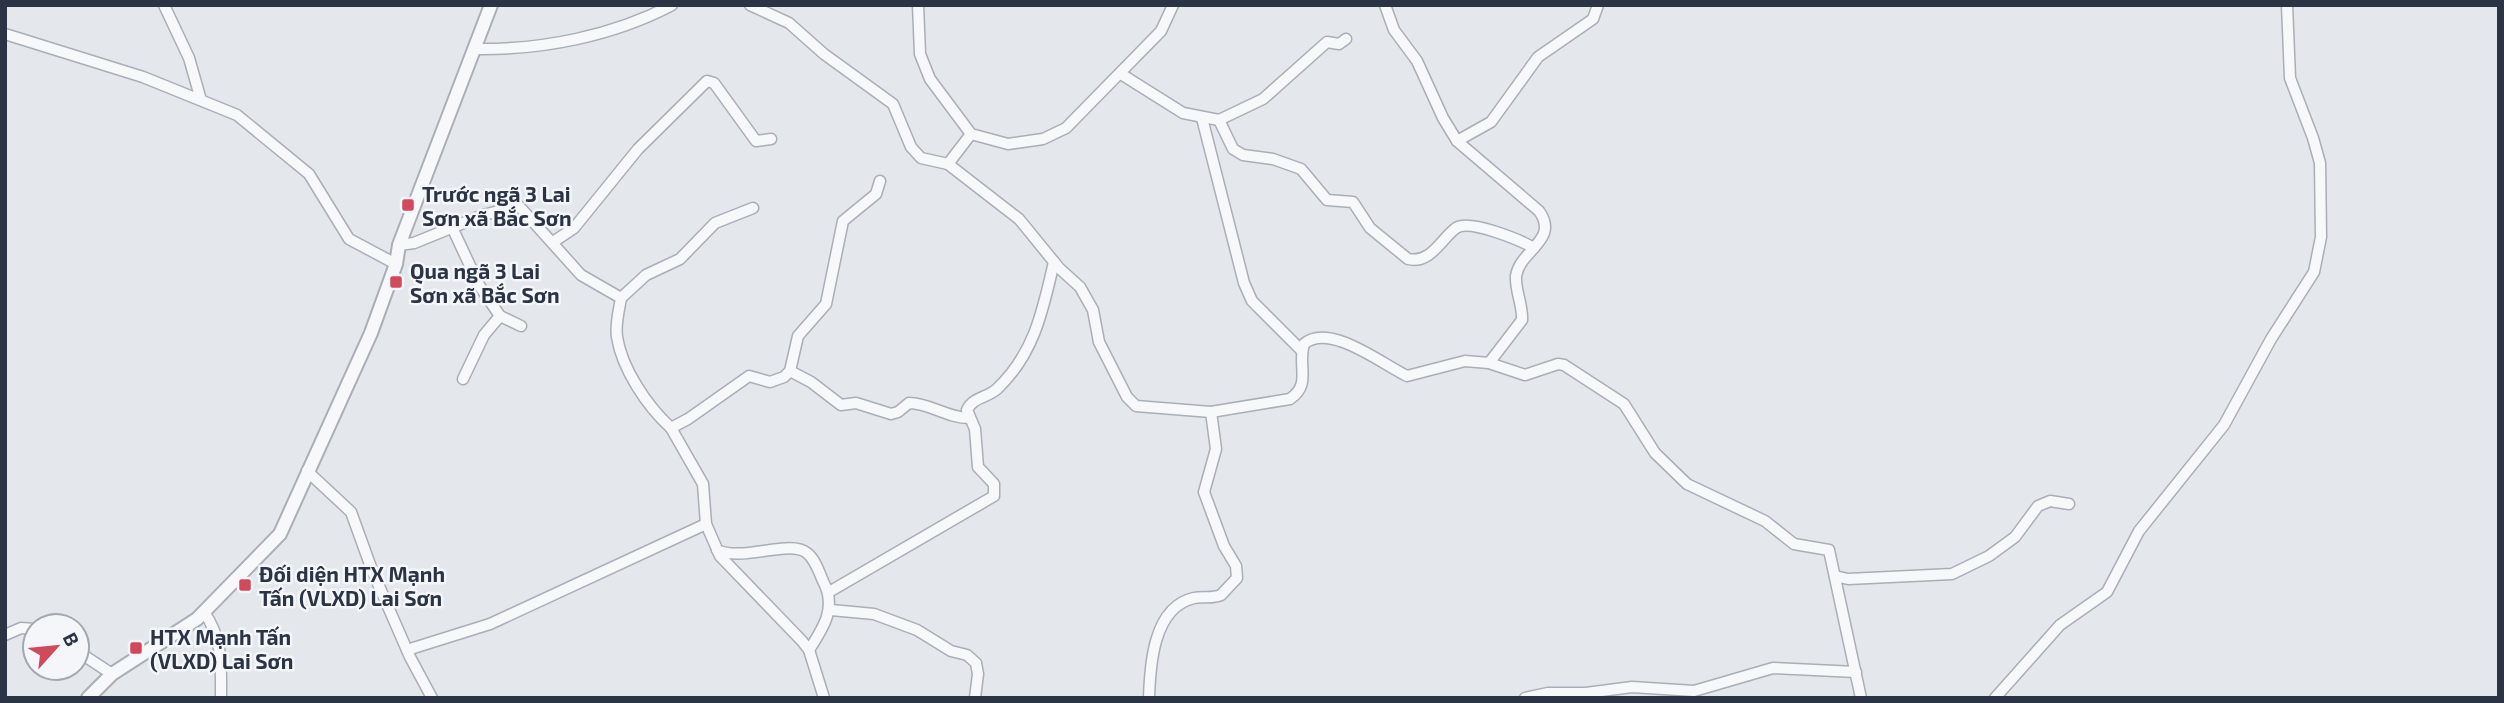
<svg xmlns="http://www.w3.org/2000/svg" width="2504" height="703" viewBox="0 0 2504 703" font-family="'Exo 2',sans-serif">
  <style>
    .lines { fill: none; stroke-linecap: round; stroke-linejoin: round }
    .minor-casing { stroke: #a9aeb7; stroke-width: 13 }
    .tertiary-casing { stroke: #a9aeb7; stroke-width: 16 }
    .minor { stroke: #f7f8fa; stroke-width: 10 }
    .tertiary { stroke: #f7f8fa; stroke-width: 12 }
    .poi-dot { fill: #d1495b; stroke: #f4f6f9; stroke-width: 2.5 }
    .labels { text-anchor: middle; dominant-baseline: central; stroke-width: 5; stroke-linejoin: round; paint-order: stroke }
    .poi-label { font-size: 21px; font-weight: bold; fill: #2b3445; stroke: #f4f6f9; text-anchor: start }
  </style>
  <rect width="100%" height="100%" fill="#e4e7ec"/>
  <g class="lines">
    <!-- minor casing -->
    <g class="minor-casing">
      <g id="minor">
        <path d="M164,5L189,58L201,100"/>
        <path d="M750,5L789,23L824,54L893,104L911,147L921,158L948,164L1019,219L1059,268L1080,287L1093,310L1099,342L1127,397L1136,406L1211,412L1290,399C1312,384 1297,366 1304,344C1329,322 1382,364 1407,376L1465,361L1489,363L1525,375L1558,364L1564,365L1624,404L1655,453L1687,484L1765,521L1794,544L1829,550L1861,698"/>
        <path d="M918,5L920,54L930,79L971,134L1008,144L1043,139L1066,128L1161,31L1173,5"/>
        <path d="M1385,5L1394,30L1417,61L1443,118L1457,141L1539,211C1560,240 1520,250 1516,276C1515,291 1523,305 1522,320L1489,363"/>
        <path d="M5,34L143,77L237,115L309,174L349,239L396,264"/>
        <path d="M476,49C542,50 613,36 672,5"/>
        <path d="M1121,74L1183,113L1219,120L1233,149L1243,155L1273,159L1301,169L1327,200L1353,202L1370,228L1408,259C1431,264 1441,239 1456,228C1470,219 1520,240 1534,248"/>
        <path d="M1202,118L1244,283L1252,301L1302,351"/>
        <path d="M1219,120L1263,99L1327,42L1339,44L1346,39"/>
        <path d="M1457,141L1491,122L1538,57L1593,19L1598,5"/>
        <path d="M948,164L971,134"/>
        <path d="M451,225L479,285L500,316L521,326"/>
        <path d="M553,242L574,228L638,149L707,81L714,83L756,141L771,139"/>
        <path d="M399,245L414,243L483,215L519,206L581,275L621,298C619,311 615,324 617,337C622,369 647,406 671,428L688,419L749,376L770,382L784,377L790,371L798,336L826,304L843,221L876,194L880,181"/>
        <path d="M621,298L646,275L680,259L715,223L753,208"/>
        <path d="M790,371L811,382L841,405L856,403L891,414L898,412L909,403C930,403 947,418 969,418"/>
        <path d="M463,379L484,335L500,316"/>
        <path d="M671,428L703,484L706,524L720,556L802,641L809,650L824,698"/>
        <path d="M307,471L351,512L372,570L410,657L432,698"/>
        <path d="M717,550C742,562 790,539 807,553C815,559 819,572 823,581C837,607 824,627 809,650"/>
        <path d="M1835,576L1848,579L1952,574L1989,556L2015,537L2038,506L2050,501L2069,504"/>
        <path d="M829,592L994,496V484L978,467L975,429L967,410C973,397 987,398 997,389C1035,353 1043,309 1054,262"/>
        <path d="M831,610L874,614L917,630L951,651L967,655L976,663L978,674L975,698"/>
        <path d="M204,612C223,639 221,665 221,698"/>
        <path d="M5,635L21,628L35,629"/>
        <path d="M407,650L490,624L706,524"/>
        <path d="M77,651L112,674"/>
        <path d="M1149,698C1150,666 1153,607 1194,598C1203,596 1212,599 1221,595L1237,578L1236,566L1224,546L1204,492L1216,449L1211,412"/>
        <path d="M1525,698L1548,693H1586L1632,687L1694,691L1773,668L1856,672"/>
        <path d="M1995,698L2060,625L2107,592L2139,531L2224,425L2271,339L2314,272L2321,237L2320,163L2313,138L2290,78L2287,5"/>
      </g>
    </g>
    <!-- tertiary casing -->
    <g class="tertiary-casing">
      <path id="tertiary" d="M88,698L112,674L197,619L280,534L371,333L396,264L399,245L491,5"/>
    </g>
    <!-- minor -->
    <use href="#minor" class="minor"/>
    <!-- tertiary -->
    <use href="#tertiary" class="tertiary"/>
  </g>
  <!-- markers -->
  <g class="poi-dot">
    <rect x="401" y="198" width="14" height="14" rx="3.5"/>
    <rect x="389" y="275" width="14" height="14" rx="3.5"/>
    <rect x="238" y="578" width="14" height="14" rx="3.5"/>
    <rect x="129" y="641" width="14" height="14" rx="3.5"/>
  </g>
  <g class="labels">
    <!-- poi labels -->
    <g class="poi-label">
      <text x="422" y="193">Trước ngã 3 Lai<tspan x="422" dy="24">Sơn xã Bắc Sơn</tspan></text>
      <text x="410" y="270">Qua ngã 3 Lai<tspan x="410" dy="24">Sơn xã Bắc Sơn</tspan></text>
      <text x="259" y="573">Đối diện HTX Mạnh<tspan x="259" dy="24">Tấn (VLXD) Lai Sơn</tspan></text>
      <text x="150" y="636">HTX Mạnh Tấn<tspan x="150" dy="24">(VLXD) Lai Sơn</tspan></text>
    </g>
  </g>
  <!-- border -->
  <rect width="2504" height="703" fill="none" stroke="#2b3445" stroke-width="14"/>
  <!-- north arrow -->
  <g transform="translate(56 647) rotate(63)"><circle r="33" fill="#f4f6f9" stroke="#a4a8b1" stroke-width="2"/>
  <path d="M0-5L12 26L0 18L-12 26Z" fill="#d1495b"/>
  <text y="-10" font-size="19" font-weight="bold" text-anchor="middle" fill="#2b3445">B</text>
  </g>
</svg>
